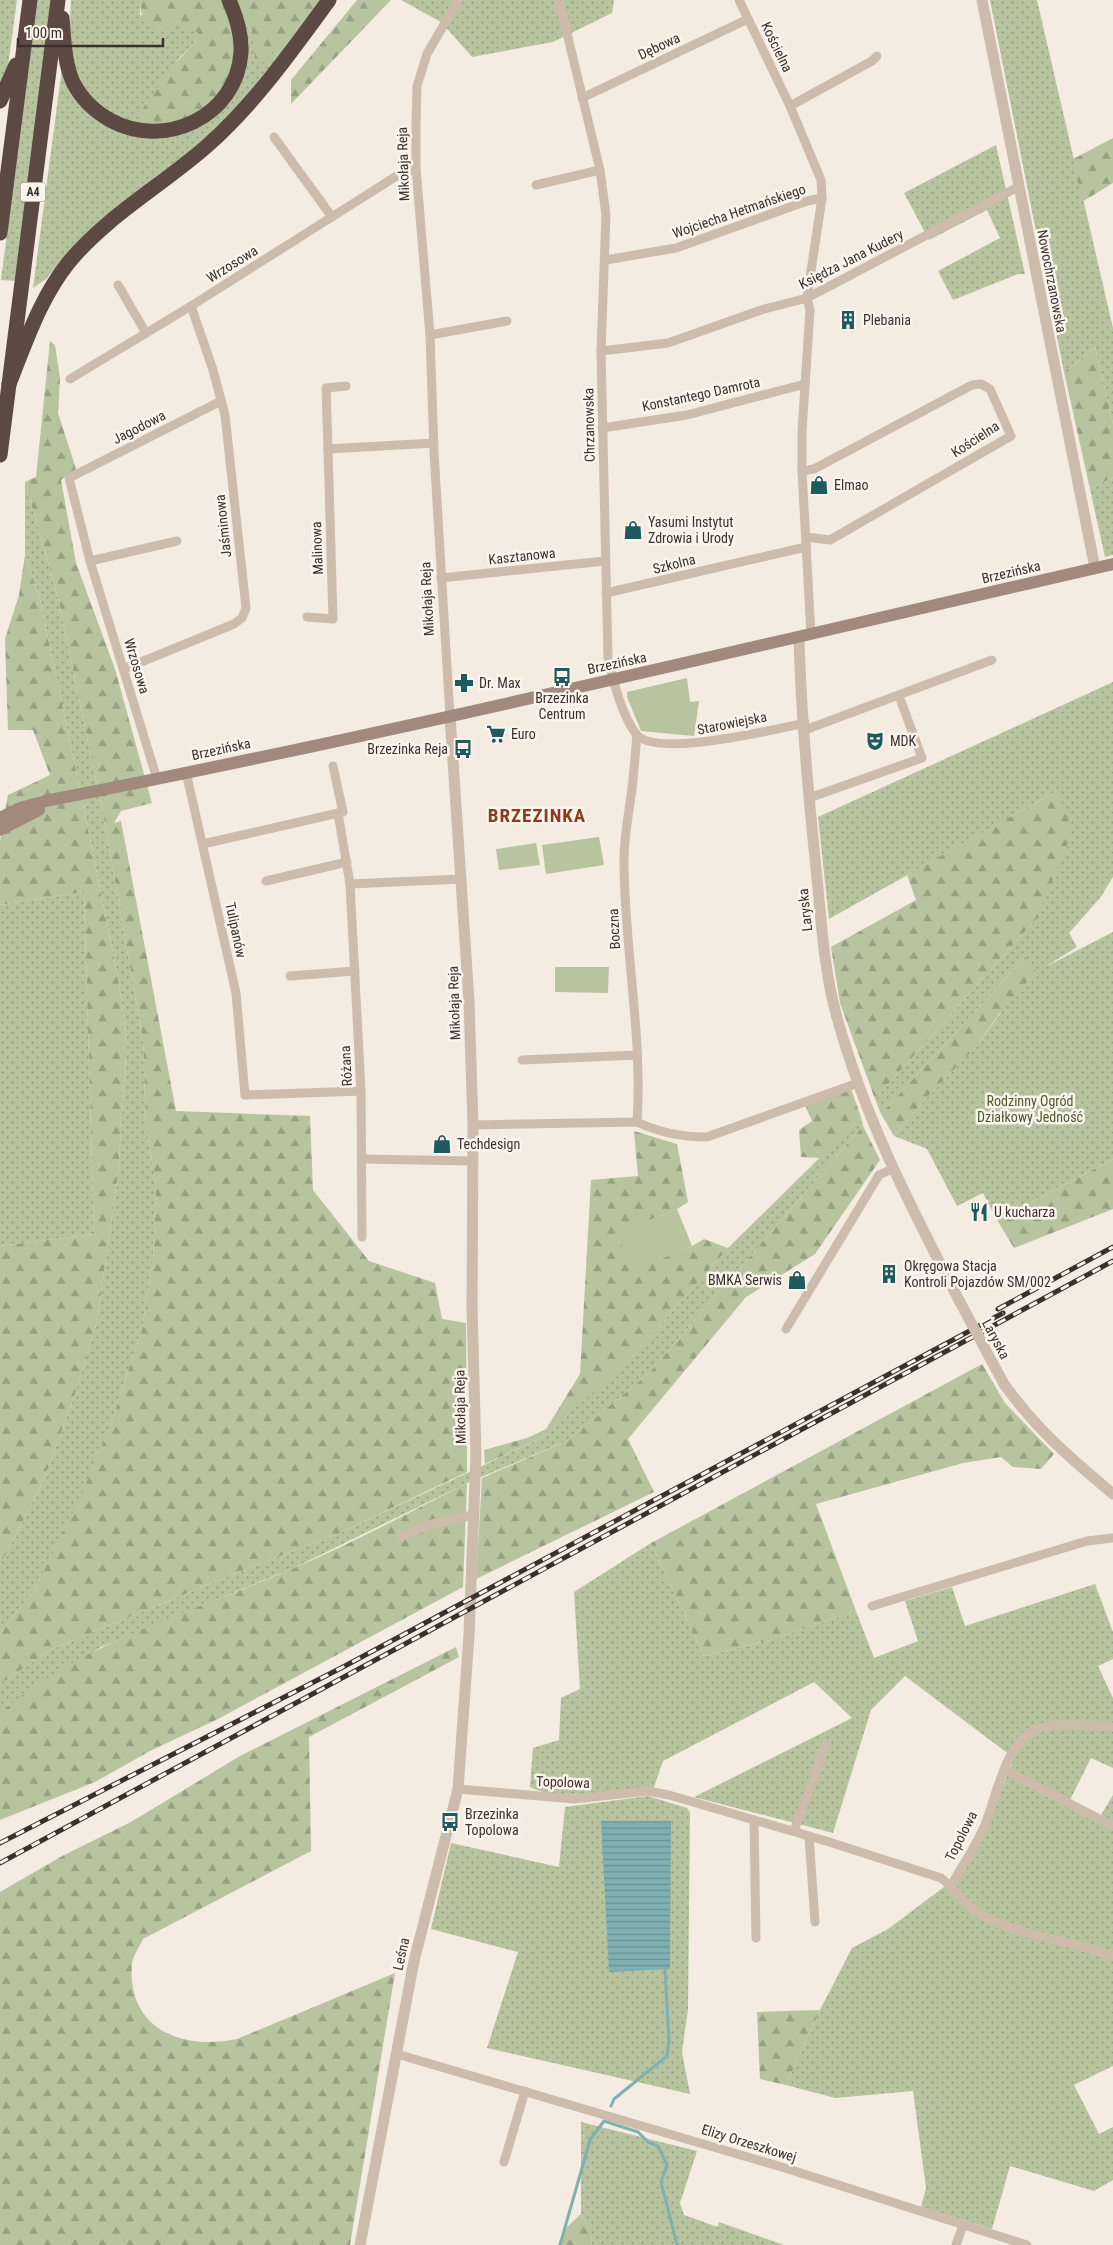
<svg xmlns="http://www.w3.org/2000/svg" width="1113" height="2245" viewBox="0 0 1113 2245" font-family="'Roboto Condensed',sans-serif">
  <style>
    .grass { fill: url(#grass-dots) }
    .forest { fill: url(#forest-firs) }
    .park { fill: #b8c4a0 }
    .water { fill: url(#water-rules) }
    .lines { fill: none; stroke-linecap: round; stroke-linejoin: round }
    .stream { stroke: #7fb0b2; stroke-width: 3 }
    .minor { stroke: #cdbbac; stroke-width: 9 }
    .tertiary { stroke: #cdbbac; stroke-width: 11 }
    .secondary { stroke: #a18a7d; stroke-width: 12 }
    .motorway { stroke: #5c4a42; stroke-width: 15 }
    .rail-casing { stroke: #3b302b; stroke-width: 5 }
    .rail { stroke: #fbf5ee; stroke-width: 3; stroke-dasharray: 9; stroke-linecap: butt }
    .tertiary-bridge { stroke: #cdbbac; stroke-width: 11 }
    .labels { text-anchor: middle; dominant-baseline: central; stroke-width: 5; stroke-linejoin: round; paint-order: stroke }
    .shield { fill: #fbf5ee; stroke: #756b66; stroke-width: 1 }
    .shield-label { font-size: 12px; font-weight: bold; fill: #3b302b }
    .street-label { font-size: 14px; fill: #3b302b; stroke: #fbf5ee }
    .poi-label { font-size: 14px; fill: #3b302b; stroke: #fbf5ee; text-anchor: start }
    .park-label { font-size: 14px; fill: #4a5a2e; stroke: #fbf5ee }
    .district-label { font-size: 19px; font-weight: bold; letter-spacing: 1px; fill: #8c3b22; stroke: #fbf5ee }
  </style>
  <defs>
    <pattern id="grass-dots" width="8" height="8" patternUnits="userSpaceOnUse" patternTransform="scale(1.25)"><rect width="8" height="8" fill="#b8c4a0"/><path d="M2 2h.1M6 6h.1" fill="none" stroke="#97a083" stroke-width="1.8" stroke-linecap="round"/></pattern>
    <pattern id="forest-firs" width="22" height="20" patternUnits="userSpaceOnUse" patternTransform="scale(1.25)"><rect width="22" height="20" fill="#b8c4a0"/><path d="M5 1l3.5 6h-7zM16 11l3.5 6h-7z" fill="#97a083"/></pattern>
    <pattern id="water-rules" width="6" height="5" patternUnits="userSpaceOnUse" patternTransform="scale(1.25)"><rect width="6" height="5" fill="#7fb0b2"/><path d="M0 2.5h6" fill="none" stroke="#699091"/></pattern>
  </defs>
  <rect width="100%" height="100%" fill="#f4ebe1"/>
  <!-- grass -->
  <g class="grass">
    <path d="M0,0H17L8,66L0,93Z"/>
    <path d="M37,0H52L16,281L1,280Z"/>
    <path d="M71,0H141L140,15L174,23L181,20L198,33L193,44L180,57L141,111V126C130,121 116,117 106,109C70,85 68,40 71,0Z"/>
    <path d="M401,0H614L612,13L553,42L472,57L441,22Z"/>
    <path d="M990,0H1037L1113,328V424L1095,347L1064,372Z"/>
    <path d="M243,23L280,57L235,112L57,266L46,279L33,288L62,68L128,134Z"/>
    <path d="M996,145L1025,274H1018L953,300L938,271L1000,238L987,210L929,240L904,193Z"/>
    <path d="M1113,477V555L1105,557L1090,489Z"/>
    <path d="M25,482L58,598L104,818L143,1041L146,1126L156,1184L153,1261L142,1329L112,1420L81,1499L34,1590L0,1633V1565L42,1484L73,1400L97,1322L118,1174L127,1040L118,977L76,770L39,595L25,555Z"/>
    <path d="M1113,682V877L1100,898L1069,933L1077,947L1045,967L1113,932V1159L997,1220L983,1193L957,1206L927,1149L894,1136L929,1095L975,1048L1000,1014L1025,957L881,1114L875,1099L1037,918L1057,791L829,919L818,817Z"/>
    <path d="M84,892L94,1234L0,1246V905Z"/>
    <path d="M861,1117L863,1126L649,1373L567,1441L467,1483L294,1568L101,1647L0,1713V1684L52,1649L231,1575L340,1533L541,1438L634,1355L728,1248Z"/>
    <path d="M651,1543L704,1656L770,1640L856,1611L874,1658L918,1641L905,1601L952,1587L965,1626L1095,1584L1113,1632V1659L1098,1666L1113,1698V1768L1091,1758L1069,1802L1101,1815L1113,1795V2066L1074,2085L1099,2134L1113,2127V2180L1094,2191L1010,2166L992,2229L921,2207L926,2188L913,2091L835,2098L786,2085L820,2010L852,1948L888,1929L948,1884L995,1805L1014,1758L905,1676L871,1710L833,1833L694,1797L852,1718L814,1682L663,1761L654,1787C623,1789 555,1802 530,1787L533,1748L559,1740L561,1698L580,1689L574,1592Z"/>
    <path d="M648,1796L687,1808L690,1813L688,2009L682,2052L690,2094L487,2048L518,1952L431,1929L451,1843L559,1867L565,1807Z"/>
    <path d="M581,2122L697,2151L680,2203L684,2215L718,2227L719,2222L784,2245H592L591,2232L581,2214Z"/>
  </g>
  <!-- forest -->
  <g class="forest">
    <path d="M141,0H224L236,48L227,82L214,100L181,121L141,126L139,122L141,111L171,68L193,44L198,33L185,28L181,20L163,31C144,26 140,19 141,0Z"/>
    <path d="M234,0H320L280,57L273,51L266,60L256,67L252,31L243,23Z"/>
    <path d="M357,0H391L291,104V80Z"/>
    <path d="M1113,138V183L1082,202L1073,159Z"/>
    <path d="M50,341L55,345L60,378L58,413L76,469L61,480L76,563L115,669L152,803L121,811L114,823L121,821L176,1111L310,1116L313,1190L369,1261L435,1283L442,1319L466,1323L467,1472L340,1533L231,1575L52,1649L0,1684V1633L34,1590L80,1499L112,1420L142,1329L153,1261L156,1184L146,1126L143,1041L104,818L58,598L25,482L36,477Z"/>
    <path d="M1095,347L1113,424V477L1090,489L1064,372Z"/>
    <path d="M25,555L39,595L76,770L118,977L127,1040L118,1174L97,1322L73,1400L42,1484L0,1565V1246L94,1234L84,892L0,905V841L8,795L50,775L33,730H8L5,639L19,595Z"/>
    <path d="M1057,791L1073,830L1037,918L875,1099L840,1003L831,947L916,900L907,875Z"/>
    <path d="M1025,957L1036,972L1000,1013L975,1048L929,1095L894,1136L881,1114Z"/>
    <path d="M851,1089L861,1117L820,1158L801,1157L799,1130L812,1121L805,1105Z"/>
    <path d="M863,1126L880,1160L815,1254L746,1297L628,1439L654,1492L476,1579L482,1478L567,1441L649,1373Z"/>
    <path d="M634,1131L677,1144L688,1202L677,1209L618,1233L633,1270L692,1246L704,1239L728,1248L634,1355L587,1398L541,1438L485,1464L484,1450L527,1438L546,1429L580,1374L591,1180L638,1176Z"/>
    <path d="M1113,1159V1209L1014,1248L997,1220Z"/>
    <path d="M982,1364L1005,1403L1054,1454L1041,1469L1013,1467L1001,1457L963,1463L816,1504L856,1611L770,1640L704,1656L651,1543Z"/>
    <path d="M467,1483L463,1587L218,1719L150,1751L95,1782L0,1820V1713C84,1640 194,1612 294,1568C353,1543 410,1512 467,1483Z"/>
    <path d="M456,1647L459,1657L309,1737L311,1851L143,1939C140,1946 133,1956 132,1963C126,2028 181,2051 237,2039L395,1973L350,2245H0V1892L64,1855L131,1822L240,1756Z"/>
    <path d="M820,2010L786,2085L760,2079L757,2012Z"/>
    <path d="M581,2214L591,2232L592,2245H558L567,2227Z"/>
  </g>
  <!-- park -->
  <g class="park">
    <path d="M687,678L690,702L699,701L694,736L641,731L627,697V692Z"/>
    <path d="M599,837L604,865L546,874L542,845Z"/>
    <path d="M536,843L540,865L499,870L496,849Z"/>
    <path d="M555,967H609L608,993L555,992Z"/>
    <path d="M677,1209L692,1246L633,1271L617,1233Z"/>
  </g>
  <!-- water -->
  <path class="water" d="M601,1821H671L670,1969L609,1972Z"/>
  <g class="lines">
    <!-- stream -->
    <g class="stream">
      <path d="M611,2106L614,2099L667,2056L669,2040L665,1970"/>
      <path d="M560,2245L590,2140L604,2121L638,2132L648,2142L658,2146L667,2165L661,2182L677,2245"/>
    </g>
    <!-- minor -->
    <g class="minor">
      <path d="M559,0L600,170L606,215L601,351L608,659C614,683 621,713 636,734C656,759 775,729 805,723"/>
      <path d="M739,0L790,106L821,180L822,198L807,298L810,310L802,431V471L811,635"/>
      <path d="M582,98L748,19"/>
      <path d="M790,106L872,61L877,56"/>
      <path d="M274,137L332,217"/>
      <path d="M536,185L600,170"/>
      <path d="M606,260L676,248L807,201L822,198"/>
      <path d="M118,285L146,333"/>
      <path d="M430,335L507,321"/>
      <path d="M601,351L668,343L761,310L807,298L1018,187"/>
      <path d="M70,379L191,306L395,177L416,168"/>
      <path d="M346,386L326,388L328,449L434,443"/>
      <path d="M602,428L687,415L805,384"/>
      <path d="M802,471L814,469L972,385L981,384L990,389L1011,436L830,540L806,537"/>
      <path d="M90,561L177,541"/>
      <path d="M441,578L605,561"/>
      <path d="M606,593L806,547"/>
      <path d="M307,617L333,619L328,449"/>
      <path d="M124,669L234,624L242,618L246,608L225,415L213,370L191,306"/>
      <path d="M450,716L434,452L430,335L416,168V126L417,86L427,54L458,0"/>
      <path d="M805,730L992,660"/>
      <path d="M637,735C635,755 634,776 631,796C628,818 624,838 624,860C624,948 643,1035 637,1122"/>
      <path d="M186,772L236,993L245,1095L361,1091"/>
      <path d="M157,779L90,561L69,478L221,401"/>
      <path d="M809,798L922,758L899,696"/>
      <path d="M338,813L350,884L361,1091L362,1237"/>
      <path d="M203,844L343,812L333,766"/>
      <path d="M266,881L347,862"/>
      <path d="M350,884L462,879"/>
      <path d="M290,976L355,971"/>
      <path d="M522,1060L637,1055"/>
      <path d="M473,1125L637,1122C660,1133 682,1137 707,1137L858,1083"/>
      <path d="M362,1159L472,1161"/>
      <path d="M786,1329L879,1175L892,1169"/>
      <path d="M401,1537L428,1525L473,1515"/>
      <path d="M872,1606L1087,1541L1113,1538"/>
      <path d="M1005,1770L1113,1826"/>
      <path d="M458,1789L574,1799L648,1791L669,1795L826,1841L941,1878C955,1889 964,1904 980,1914C1021,1938 1070,1939 1113,1956"/>
      <path d="M754,1820L756,1938"/>
      <path d="M794,1831L826,1744"/>
      <path d="M809,1836L815,1922"/>
      <path d="M951,1886C962,1865 978,1844 986,1822C996,1796 1006,1744 1033,1731C1056,1720 1088,1726 1113,1727"/>
      <path d="M397,2054L785,2168L1027,2245"/>
      <path d="M504,2162L525,2091"/>
      <path d="M956,2245L963,2225"/>
    </g>
    <!-- tertiary -->
    <g class="tertiary">
      <path d="M982,0L1095,568"/>
      <path d="M799,638C801,714 808,792 816,868C821,915 823,963 835,1010C863,1116 911,1207 961,1304"/>
      <path d="M1004,1384C1038,1431 1069,1457 1113,1494"/>
      <path d="M360,2245L414,1961L458,1789L469,1635L476,1455L472,1307L473,1125L469,1001L450,716"/>
    </g>
    <!-- secondary -->
    <g class="secondary">
      <path d="M0,818L20,808L50,800C406,731 759,645 1113,564"/>
      <path d="M0,830L39,810"/>
    </g>
    <!-- motorway -->
    <g class="motorway">
      <path d="M62,18C64,39 64,62 73,82C81,98 94,111 110,120C164,150 237,117 241,52C242,34 236,16 229,0"/>
      <path d="M0,101L16,65"/>
      <path d="M0,233L30,0"/>
      <path d="M9,384C26,342 40,298 69,262C108,215 163,185 208,145C255,103 292,51 329,0"/>
      <path d="M0,455L58,0"/>
    </g>
    <!-- rail casing -->
    <g class="rail-casing">
      <g id="rail">
        <path d="M998,1309L1113,1247"/>
        <path d="M0,1843L343,1667L1003,1313"/>
        <path d="M0,1863L1113,1261"/>
      </g>
    </g>
    <!-- rail -->
    <use href="#rail" class="rail"/>
    <!-- tertiary-bridge -->
    <path class="tertiary-bridge" d="M961,1304L1004,1384"/>
  </g>
  <!-- icons -->
  <defs>
    <g id="building-bare" transform="scale(1.5)"><path d="M-4-6H4V6H1V3H-1V6H-4ZM-2.5-4.3h1.7v1.8h-1.7ZM.8-4.3h1.7v1.8H.8ZM-2.5-1h1.7V.8h-1.7ZM.8-1h1.7V.8H.8Z" fill="#1f5a5e" stroke="#fbf5ee" stroke-width="2.5" paint-order="stroke"/></g>
    <g id="shop-bare" transform="scale(1.5)"><path d="M-5-2.5h2.3a2.7 3.5 0 0 1 5.4 0H5L5.5 6h-11ZM-1.5-2.5h3a1.5 2.3 0 0 0-3 0Z" fill="#1f5a5e" stroke="#fbf5ee" stroke-width="2.5" paint-order="stroke"/></g>
    <g id="bus-bare" transform="scale(1.5)"><path d="M-5-6H5V4H4V6H2V4H-2V6H-4V4H-5ZM-3.5-4V0h7V-4ZM-3.5 1.2v1.5H-2V1.2ZM2 1.2v1.5H3.5V1.2Z" fill="#1f5a5e" stroke="#fbf5ee" stroke-width="2.5" paint-order="stroke"/></g>
    <g id="pharmacy-bare" transform="scale(1.5)"><path d="M-2-6h4v4h4v4h-4v4h-4v-4h-4v-4h4Z" fill="#1f5a5e" stroke="#fbf5ee" stroke-width="2.5" paint-order="stroke"/></g>
    <g id="supermarket-bare" transform="scale(1.5)"><path d="M-6-5.5h2.5l.6 2H6L4.5 2H-2.5L-4.4-4H-6ZM-1.5 3.2a1.3 1.3 0 1 0 .1 0ZM3 3.2a1.3 1.3 0 1 0 .1 0Z" fill="#1f5a5e" stroke="#fbf5ee" stroke-width="2.5" paint-order="stroke"/></g>
    <g id="theatre-bare" transform="scale(1.5)"><path d="M-5-5.5Q0-4 5-5.5V0Q5 5 0 6Q-5 5-5 0ZM-3.3-2.5H-1v1.5H-3.3ZM1-2.5H3.3v1.5H1ZM-2.8 1Q0 5.5 2.8 1Z" fill="#1f5a5e" stroke="#fbf5ee" stroke-width="2.5" paint-order="stroke"/></g>
    <g id="restaurant-bare" transform="scale(1.5)"><path d="M-5-6h1v4h1v-4h1v4h1v-4h1v5L-1.5 .5V6h-2V.5L-5-1ZM5-6V6H3V1.5H1.5Q1.5-4 5-6Z" fill="#1f5a5e" stroke="#fbf5ee" stroke-width="2.5" paint-order="stroke"/></g>
  </defs>
  <g fill-rule="evenodd">
    <use href="#building-bare" x="848" y="320"/>
    <use href="#shop-bare" x="819" y="485"/>
    <use href="#shop-bare" x="633" y="530"/>
    <use href="#bus-bare" x="562" y="677"/>
    <use href="#pharmacy-bare" x="464" y="683"/>
    <use href="#supermarket-bare" x="496" y="734"/>
    <use href="#theatre-bare" x="875" y="741"/>
    <use href="#bus-bare" x="463" y="749"/>
    <use href="#shop-bare" x="442" y="1144"/>
    <use href="#restaurant-bare" x="979" y="1212"/>
    <use href="#building-bare" x="889" y="1274"/>
    <use href="#shop-bare" x="797" y="1280"/>
    <use href="#bus-bare" x="450" y="1822"/>
  </g>
  <g class="labels">
    <!-- shield labels -->
    <rect class="shield" x="20.5" y="182.5" width="25" height="19" rx="4"/>
    <g class="shield-label">
      <text x="33" y="192">A4</text>
    </g>
    <!-- street labels -->
    <g class="street-label">
      <text transform="translate(659 46) rotate(-25)">Dębowa</text>
      <text transform="translate(777 47) rotate(64)">Kościelna</text>
      <text transform="translate(403 164) rotate(-92)">Mikołaja Reja</text>
      <text transform="translate(739 211) rotate(-19)">Wojciecha Hetmańskiego</text>
      <text transform="translate(851 259) rotate(-27)">Księdza Jana Kudery</text>
      <text transform="translate(232 264) rotate(-32)">Wrzosowa</text>
      <text transform="translate(1052 281) rotate(79)">Nowochrzanowska</text>
      <text transform="translate(701 394) rotate(-12)">Konstantego Damrota</text>
      <text transform="translate(589 425) rotate(-91)">Chrzanowska</text>
      <text transform="translate(139 427) rotate(-27)">Jagodowa</text>
      <text transform="translate(975 439) rotate(-33)">Kościelna</text>
      <text transform="translate(223 526) rotate(-96)">Jaśminowa</text>
      <text transform="translate(317 548) rotate(-92)">Malinowa</text>
      <text transform="translate(522 556) rotate(-6)">Kasztanowa</text>
      <text transform="translate(674 564) rotate(-14)">Szkolna</text>
      <text transform="translate(1011 572) rotate(-13)">Brzezińska</text>
      <text transform="translate(427 599) rotate(-93)">Mikołaja Reja</text>
      <text transform="translate(617 663) rotate(-12)">Brzezińska</text>
      <text transform="translate(137 666) rotate(73)">Wrzosowa</text>
      <text transform="translate(732 723) rotate(-11)">Starowiejska</text>
      <text transform="translate(221 749) rotate(-12)">Brzezińska</text>
      <text transform="translate(805 910) rotate(-96)">Laryska</text>
      <text transform="translate(614 929) rotate(-93)">Boczna</text>
      <text transform="translate(236 930) rotate(78)">Tulipanów</text>
      <text transform="translate(454 1003) rotate(-92)">Mikołaja Reja</text>
      <text transform="translate(346 1066) rotate(-93)">Różana</text>
      <text transform="translate(996 1339) rotate(62)">Laryska</text>
      <text transform="translate(460 1407) rotate(-91)">Mikołaja Reja</text>
      <text transform="translate(563 1782) rotate(2)">Topolowa</text>
      <text transform="translate(961 1836) rotate(-63)">Topolowa</text>
      <text transform="translate(401 1954) rotate(-77)">Leśna</text>
      <text transform="translate(749 2143) rotate(17)">Elizy Orzeszkowej</text>
    </g>
    <!-- poi labels -->
    <g class="poi-label">
      <text x="863" y="320">Plebania</text>
      <text x="834" y="485">Elmao</text>
      <text x="648" y="522">Yasumi Instytut<tspan x="648" dy="16">Zdrowia i Urody</tspan></text>
      <text x="479" y="683">Dr. Max</text>
      <text x="562" y="698" text-anchor="middle">Brzezinka<tspan x="562" dy="16">Centrum</tspan></text>
      <text x="511" y="734">Euro</text>
      <text x="890" y="741">MDK</text>
      <text x="448" y="749" text-anchor="end">Brzezinka Reja</text>
      <text x="457" y="1144">Techdesign</text>
      <text x="994" y="1212">U kucharza</text>
      <text x="904" y="1266">Okręgowa Stacja<tspan x="904" dy="16">Kontroli Pojazdów SM/002</tspan></text>
      <text x="782" y="1280" text-anchor="end">BMKA Serwis</text>
      <text x="465" y="1814">Brzezinka<tspan x="465" dy="16">Topolowa</tspan></text>
    </g>
    <!-- park labels -->
    <g class="park-label">
      <text x="1030" y="1101">Rodzinny Ogród<tspan x="1030" dy="16">Działkowy Jedność</tspan></text>
    </g>
    <!-- district labels -->
    <g class="district-label">
      <text x="537" y="815">BRZEZINKA</text>
    </g>
  </g>
  <!-- scale -->
  <path d="M18 38v8h145v-8" fill="none" stroke="#3b302b" stroke-width="2.5"/>
  <text x="25" y="38" font-size="15" fill="#3b302b" stroke="#fbf5ee" stroke-width="4" paint-order="stroke">100 m</text>
</svg>
